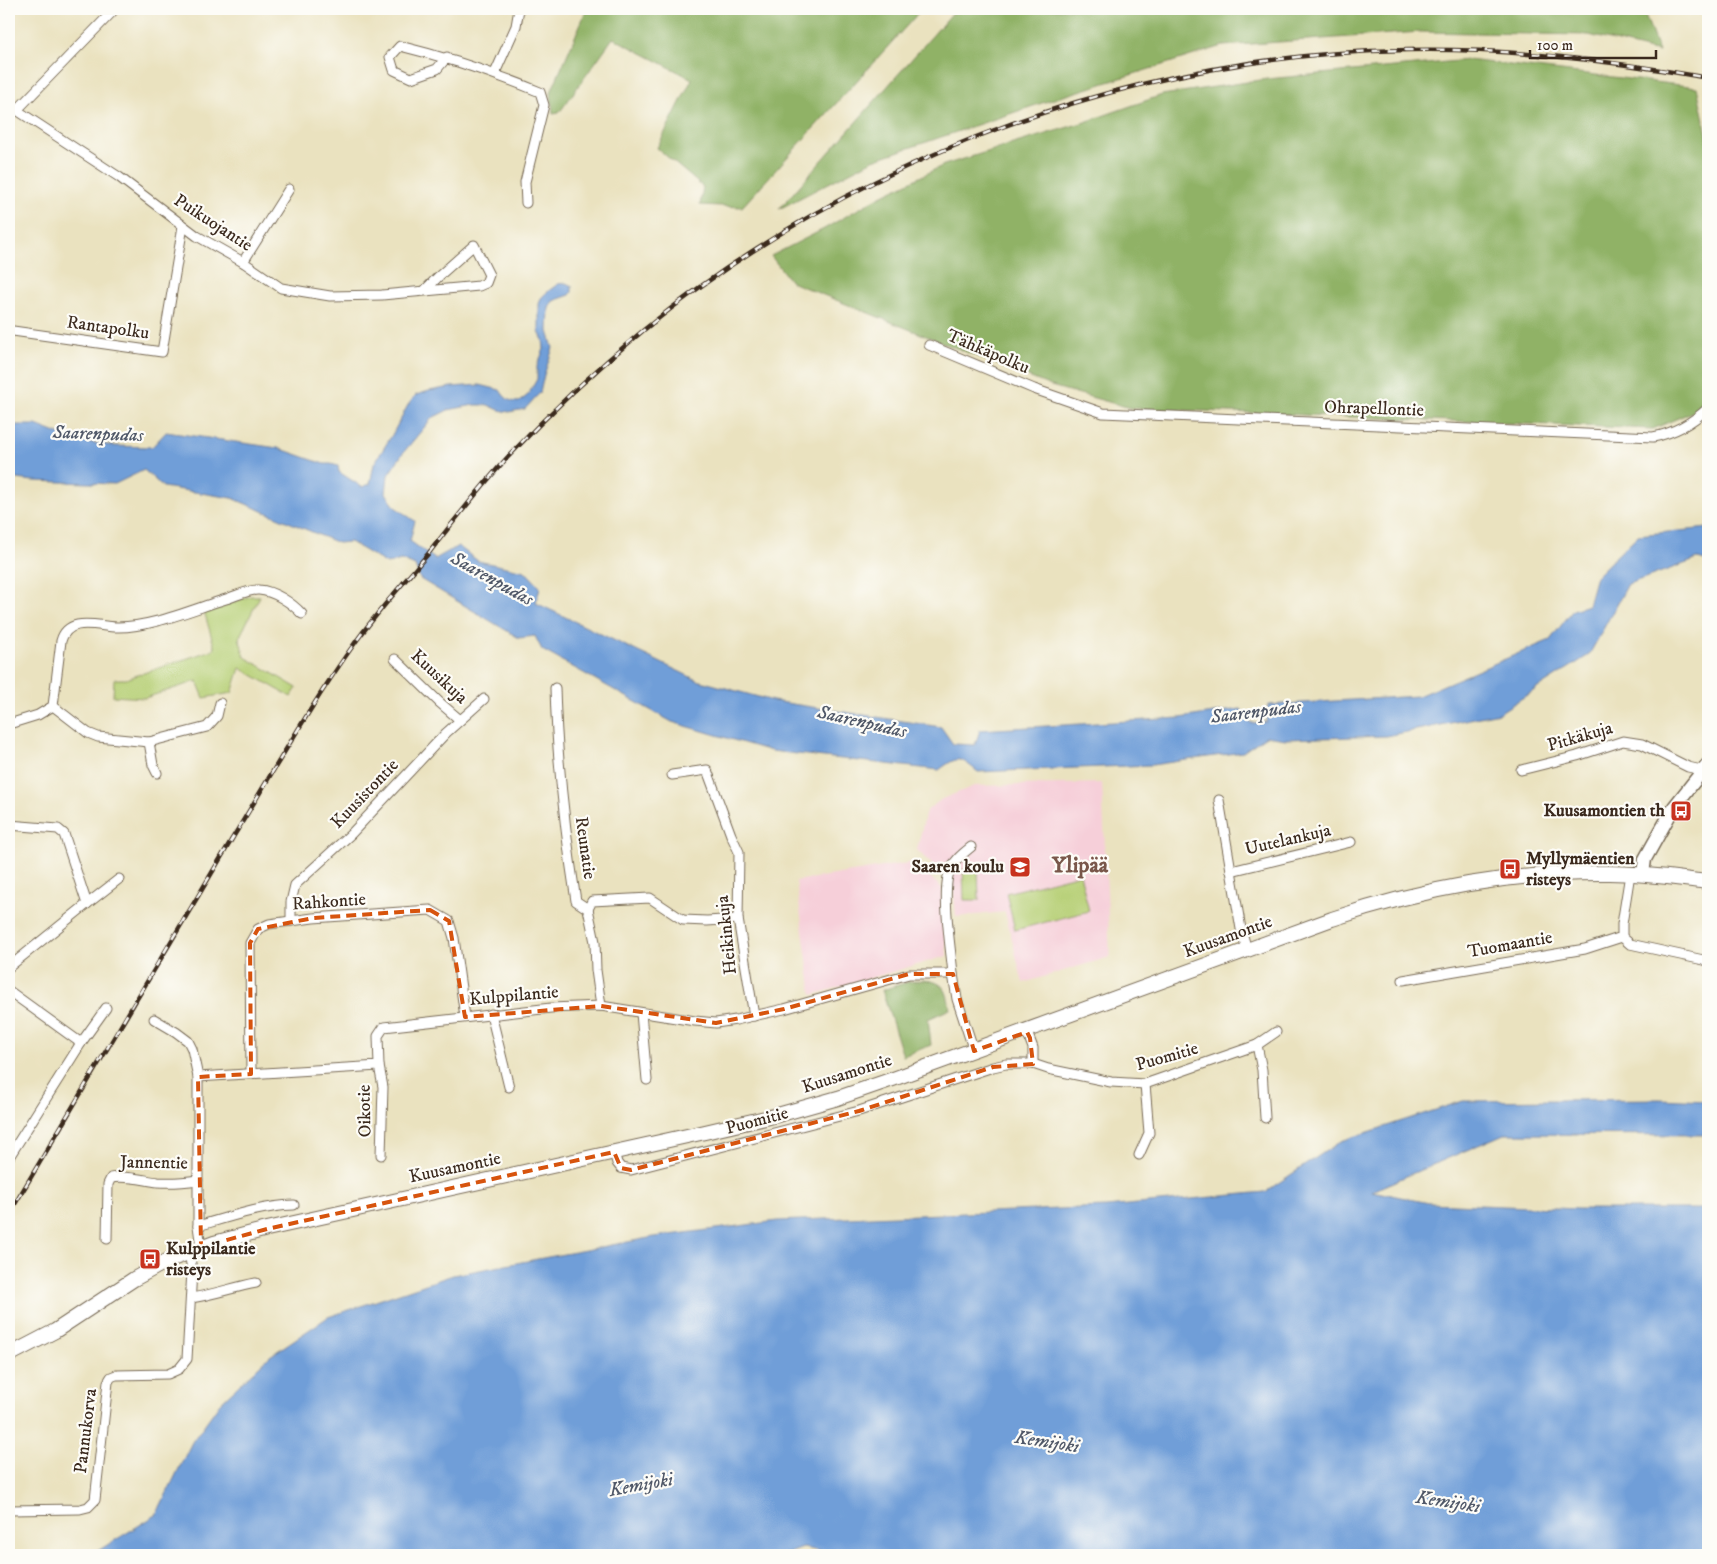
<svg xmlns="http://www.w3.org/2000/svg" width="1717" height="1564" viewBox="0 0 1717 1564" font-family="'IM FELL DW Pica',serif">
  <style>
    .built { fill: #f6cfd9 }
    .green { fill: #b6cf75; stroke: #787c4a }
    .forest { fill: #90b266; stroke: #666e42 }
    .water { fill: #6f9ed8; stroke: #55647b }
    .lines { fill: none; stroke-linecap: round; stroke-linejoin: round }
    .minor-casing { stroke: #786a56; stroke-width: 11 }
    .secondary-casing { stroke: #786a56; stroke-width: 15 }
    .primary-casing { stroke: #786a56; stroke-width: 16 }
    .minor { stroke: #fff; stroke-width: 9 }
    .secondary { stroke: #fff; stroke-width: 12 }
    .primary { stroke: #fff; stroke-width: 14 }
    .rail-casing { stroke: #3b2a1e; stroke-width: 4.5 }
    .rail { stroke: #fdfcf7; stroke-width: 2.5; stroke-dasharray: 8; stroke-linecap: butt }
    .marked { fill: none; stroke: #d7540e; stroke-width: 4; stroke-dasharray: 10 6; stroke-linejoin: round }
    .labels { text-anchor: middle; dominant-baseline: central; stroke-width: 4.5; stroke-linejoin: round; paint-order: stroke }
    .street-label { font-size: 18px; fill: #3b2a1e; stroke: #fdfcf7 }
    .poi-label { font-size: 18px; font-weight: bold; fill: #3b2a1e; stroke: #fdfcf7; text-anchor: end }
    .water-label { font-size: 19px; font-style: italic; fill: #505868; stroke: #fdfcf7 }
    .district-label { font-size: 22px; font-weight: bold; fill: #79574a; stroke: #fdfcf7 }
  </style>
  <rect width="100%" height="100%" fill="#fdfcf7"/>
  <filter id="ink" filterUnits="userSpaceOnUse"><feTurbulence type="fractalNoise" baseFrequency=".02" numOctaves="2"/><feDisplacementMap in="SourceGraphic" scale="10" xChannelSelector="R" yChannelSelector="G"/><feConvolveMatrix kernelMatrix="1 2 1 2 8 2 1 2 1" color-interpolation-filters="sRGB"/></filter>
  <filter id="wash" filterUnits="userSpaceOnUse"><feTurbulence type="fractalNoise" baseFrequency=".0096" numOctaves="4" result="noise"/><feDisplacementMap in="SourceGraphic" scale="20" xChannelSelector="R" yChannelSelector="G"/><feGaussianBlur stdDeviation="1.12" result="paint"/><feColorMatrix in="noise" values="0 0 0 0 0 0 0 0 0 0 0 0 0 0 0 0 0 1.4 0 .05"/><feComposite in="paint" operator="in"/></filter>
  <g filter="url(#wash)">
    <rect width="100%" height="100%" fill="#eae2bf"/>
    <!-- built -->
    <g class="built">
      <path d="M1102,783L1110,957L1023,983L1005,912L956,917L953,885L917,850L926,811L942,799L974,786Z"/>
      <path d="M914,862L942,888L947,956L812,995L796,881Z"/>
    </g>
    <!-- green -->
    <g class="green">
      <path d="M251,596H260L239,638L245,657L297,688L291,697L240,668L232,693L204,698L197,681L145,698L113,696L114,679H126L215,649L204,611Z"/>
      <path d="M978,868L979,900H964L963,869Z"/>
      <path d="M1080,874L1089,911L1015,930L1006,893Z"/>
    </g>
    <!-- forest -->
    <g class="forest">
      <path d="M587,9H810L834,14L838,9H922L742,207L700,205L703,187L657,148L692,79L613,38L559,113L553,114L551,92Z"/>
      <path d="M956,9H1643L1659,52L1589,35L1420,32L1223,46L1054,99L873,160L779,209Z"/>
      <path d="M1468,60L1697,87L1708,139V400L1699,409L1653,429L1130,408L1051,386L791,282L771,256L824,229L879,197L944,165L1085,122L1162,95L1267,79Z"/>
      <path d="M924,980C945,982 947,990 950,1009L928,1019L931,1045L903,1056L882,990L908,982Z"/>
    </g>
    <!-- water -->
    <g class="water">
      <path d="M566,283L572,286V292L570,295L553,301L549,308L548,331L553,348L544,375L540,393L534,399L525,409L509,412L499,410L488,405H474L448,410L432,418L403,453L388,475L386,493L395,507L415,521L410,541L435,559L458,546L478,561L525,571L540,587L536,603L697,680L773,701L941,727L953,744L975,745L980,730L1180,718L1241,709L1251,723L1266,722L1268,705L1418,696L1550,640L1573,610L1588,605L1596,576L1638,535L1708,528V562L1698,559L1628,584L1589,655L1499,713L1387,736L1286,739L1266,736L1243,752L1152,765L978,772C959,757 959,755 939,770L771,751L672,722L542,650L535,636L519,638L420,579L415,566L401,560L387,564L350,542L338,543L232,498L163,487L144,470L115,484L33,481L9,478V425H36L74,440L115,446L152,447L166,432L278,448L324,464H331L338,466L339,472L362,487L370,484L374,464L392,435L408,405L416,395L429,391L451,387L480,385L500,390C505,398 509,402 519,402L528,395L537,379V366L544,349L543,340L539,332V304L541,298L547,292L558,284Z"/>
      <path d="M1659,1099L1708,1101V1135L1504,1134L1372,1191L1429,1203L1579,1209H1708V1555H841L803,1548L784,1555H91L156,1515L192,1442L220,1403L270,1356L328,1317L453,1275L654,1237L777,1221L1106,1207L1265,1192L1341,1141L1463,1101Z"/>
    </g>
  </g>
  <g filter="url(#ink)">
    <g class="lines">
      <!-- minor casing -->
      <g class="minor-casing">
        <g id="minor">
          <path d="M447,57L437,69L411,78L394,70L390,57L400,46C449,58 494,73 540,92L544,105L525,182L526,203"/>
          <path d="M495,73L516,26L519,9"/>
          <path d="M9,105L119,177L197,236L243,262L281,288L330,296L382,295L479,286L486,283L489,275L474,245L439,276L424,291"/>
          <path d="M17,110L115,9"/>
          <path d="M243,262L289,189"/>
          <path d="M13,331L162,352L183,226"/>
          <path d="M929,345L1034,389L1103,413L1653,437C1675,433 1692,423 1708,408"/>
          <path d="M395,659L439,702L460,720"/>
          <path d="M555,688C557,760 565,831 576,901L588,909L595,942L596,970L601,1006"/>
          <path d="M53,706L88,733L98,737L149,742L207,727L217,716L220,703"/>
          <path d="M9,724L38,715L53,706L61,641C68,616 96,626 116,627C150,628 193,609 226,599C236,596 249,589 259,590C274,591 292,603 302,614"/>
          <path d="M149,742L153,765L157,773"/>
          <path d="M1521,770L1577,756L1623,741L1642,744L1688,767L1706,771"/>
          <path d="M672,775L707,770L731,835L739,852L738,919L754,1016"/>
          <path d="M1219,800L1241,929L1247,950"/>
          <path d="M9,825L58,829L64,834L87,904L9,967"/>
          <path d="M1231,871L1351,842"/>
          <path d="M87,904L119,879"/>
          <path d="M588,909L592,901L650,898L683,920L707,921L738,919"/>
          <path d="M291,921V902L295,885L351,834L446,733L484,699"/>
          <path d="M1622,937L1630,944L1708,961"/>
          <path d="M953,974C951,950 941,890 950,870C955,860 962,854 971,847"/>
          <path d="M1403,980L1585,949L1622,937V924L1630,874"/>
          <path d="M9,991L81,1043L106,1008"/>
          <path d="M641,1013L647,1080"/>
          <path d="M491,1014L509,1087"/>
          <path d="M154,1019L176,1032L188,1041L192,1049L198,1077V1226L201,1247"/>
          <path d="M1027,1032L1033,1048V1064"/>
          <path d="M1257,1045L1262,1070L1265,1118"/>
          <path d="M379,1066L383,1087L381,1155"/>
          <path d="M251,1074L250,943L258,929L269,924L313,918L430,910L449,921L454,938L465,1017"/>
          <path d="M198,1077L379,1066L378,1036L384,1027L551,1008L601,1006L695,1021L716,1023L736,1020L784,1009L909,974H953L957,999L974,1051"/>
          <path d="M614,1152L617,1163L621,1168L631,1170L859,1111L993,1067L1006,1064H1033L1048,1069L1111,1082L1145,1084L1257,1045L1276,1032"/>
          <path d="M1139,1155L1149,1133L1145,1084"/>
          <path d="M9,1157L81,1043"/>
          <path d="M198,1226C229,1217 261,1206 294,1205"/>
          <path d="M107,1239L108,1184L111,1178C126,1175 143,1180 158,1182C172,1183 184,1182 198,1180"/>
          <path d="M191,1298C213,1295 234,1287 256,1283"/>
          <path d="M9,1510L80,1509L88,1507L95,1500L108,1382L111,1377L116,1375L168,1374L179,1369L187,1359L192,1270L189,1252"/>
        </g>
      </g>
      <!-- secondary casing -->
      <g class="secondary-casing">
        <path id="secondary" d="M1643,874L1645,859L1674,807L1708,764"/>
      </g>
      <!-- primary casing -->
      <g class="primary-casing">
        <path id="primary" d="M9,1355L55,1331L134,1279L167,1261L214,1243L267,1229L705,1132L774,1116L838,1098L893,1079L1332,919C1424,888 1512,872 1609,873C1643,873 1675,878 1708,882"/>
      </g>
      <!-- minor -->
      <use href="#minor" class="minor"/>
      <!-- secondary -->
      <use href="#secondary" class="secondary"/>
      <!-- primary -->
      <use href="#primary" class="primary"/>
      <!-- rail casing -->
      <g class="rail-casing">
        <path id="rail" d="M9,1214C83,1089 157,964 232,839C273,772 311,704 357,640C379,610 404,582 428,554C453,522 479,489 506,459C549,413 596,369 645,329C857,157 1135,54 1408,50C1509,48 1609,60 1708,78"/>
      </g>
      <!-- rail -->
      <use href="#rail" class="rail"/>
    </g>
  </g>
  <!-- marked area -->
  <path class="marked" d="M430,910L449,921L465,1017L601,1006L716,1023L784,1009L909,974H953L974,1051L1027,1032L1030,1038L1033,1064L993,1067L859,1111L631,1170L621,1168L614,1152L267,1229L201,1247L198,1077L251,1074L250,943L258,929L313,918Z"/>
  <!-- icons -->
  <defs>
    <g id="bus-square" transform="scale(1.125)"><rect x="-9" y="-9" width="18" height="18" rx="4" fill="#c8321e" stroke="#fdfcf7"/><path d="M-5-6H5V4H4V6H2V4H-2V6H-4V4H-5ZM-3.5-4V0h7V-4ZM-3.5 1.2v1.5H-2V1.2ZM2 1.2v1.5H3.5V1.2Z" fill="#fff"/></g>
    <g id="school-square" transform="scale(1.125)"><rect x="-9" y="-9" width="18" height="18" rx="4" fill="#c8321e" stroke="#fdfcf7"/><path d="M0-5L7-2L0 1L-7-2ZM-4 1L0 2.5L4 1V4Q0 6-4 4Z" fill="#fff"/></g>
  </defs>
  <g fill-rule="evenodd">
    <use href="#bus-square" x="1681" y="811"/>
    <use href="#school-square" x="1020" y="867"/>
    <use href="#bus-square" x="1510" y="869"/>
    <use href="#bus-square" x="150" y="1259"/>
  </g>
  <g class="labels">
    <!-- street labels -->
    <g class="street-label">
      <text transform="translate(213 223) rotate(33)">Puikuojantie</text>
      <text transform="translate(108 328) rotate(8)">Rantapolku</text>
      <text transform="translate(988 352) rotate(23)">Tähkäpolku</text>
      <text transform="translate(1374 409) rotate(2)">Ohrapellontie</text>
      <text transform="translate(439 677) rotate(43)">Kuusikuja</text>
      <text transform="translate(1580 737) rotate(-16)">Pitkäkuja</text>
      <text transform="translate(365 794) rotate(-46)">Kuusistontie</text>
      <text transform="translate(1288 840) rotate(-13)">Uutelankuja</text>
      <text transform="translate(585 848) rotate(82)">Reunatie</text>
      <text transform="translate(329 902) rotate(-4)">Rahkontie</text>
      <text transform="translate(727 935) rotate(-96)">Heikinkuja</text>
      <text transform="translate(1228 937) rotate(-20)">Kuusamontie</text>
      <text transform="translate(1510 945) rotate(-10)">Tuomaantie</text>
      <text transform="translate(514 996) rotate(-5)">Kulppilantie</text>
      <text transform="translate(1167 1057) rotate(-16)">Puomitie</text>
      <text transform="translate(847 1074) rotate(-18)">Kuusamontie</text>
      <text transform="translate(365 1111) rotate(-91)">Oikotie</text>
      <text transform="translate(757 1121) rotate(-15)">Puomitie</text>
      <text transform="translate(154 1163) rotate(1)">Jannentie</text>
      <text transform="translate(455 1168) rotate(-12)">Kuusamontie</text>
      <text transform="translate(86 1431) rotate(-83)">Pannukorva</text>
    </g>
    <!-- poi labels -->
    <g class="poi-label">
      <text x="1665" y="811">Kuusamontien th</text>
      <text x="1526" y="859" text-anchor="start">Myllymäentien<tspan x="1526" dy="21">risteys</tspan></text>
      <text x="1004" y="867">Saaren koulu</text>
      <text x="166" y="1249" text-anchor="start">Kulppilantie<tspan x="166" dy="21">risteys</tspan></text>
    </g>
    <!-- water labels -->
    <g class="water-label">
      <text transform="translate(98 434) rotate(2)">Saarenpudas</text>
      <text transform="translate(492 579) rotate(29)">Saarenpudas</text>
      <text transform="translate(1256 712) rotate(-7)">Saarenpudas</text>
      <text transform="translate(862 722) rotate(13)">Saarenpudas</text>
      <text transform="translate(1047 1442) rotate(9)">Kemijoki</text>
      <text transform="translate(641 1485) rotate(-10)">Kemijoki</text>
      <text transform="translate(1448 1502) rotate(9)">Kemijoki</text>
    </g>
    <!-- district labels -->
    <g class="district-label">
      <text x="1080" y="865">Ylipää</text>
    </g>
  </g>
  <!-- margin -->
  <rect width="1717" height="1564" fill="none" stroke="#fdfcf7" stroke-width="30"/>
  <!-- scale -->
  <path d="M1530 50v8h126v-8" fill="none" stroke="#3b2a1e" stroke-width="2.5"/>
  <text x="1537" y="50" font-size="15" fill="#3b2a1e" stroke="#fdfcf7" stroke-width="4" paint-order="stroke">100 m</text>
</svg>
